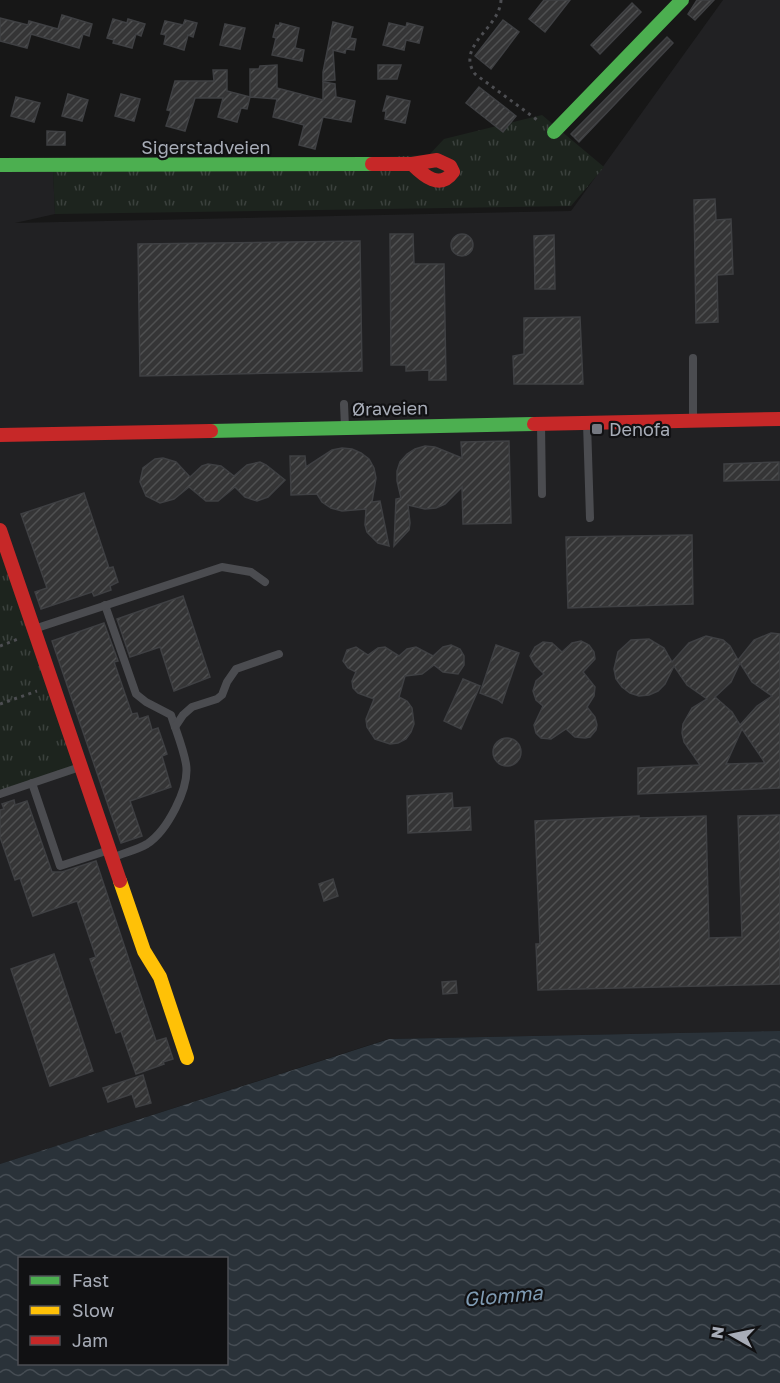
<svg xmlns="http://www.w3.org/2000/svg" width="780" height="1383" viewBox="0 0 780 1383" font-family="'Golos Text',sans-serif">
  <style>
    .built { fill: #212123 }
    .grass { fill: url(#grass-tufts) }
    .water { fill: url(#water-waves); fill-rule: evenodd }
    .building { fill: url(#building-hatch); stroke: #3f4043; stroke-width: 1.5; fill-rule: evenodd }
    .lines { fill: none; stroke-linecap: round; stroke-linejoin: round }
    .path { stroke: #4d4e52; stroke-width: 3; stroke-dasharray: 3 4.5; stroke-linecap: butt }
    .lane { stroke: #4b4c50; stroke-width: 8 }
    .fast { stroke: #4caf50; stroke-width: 14 }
    .slow { stroke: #ffc107; stroke-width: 14 }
    .jam { stroke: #c62828; stroke-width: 14 }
    .poi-dot { fill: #757880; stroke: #111113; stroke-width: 2 }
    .labels { text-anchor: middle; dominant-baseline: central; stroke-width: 4.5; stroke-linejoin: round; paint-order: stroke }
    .street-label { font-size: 18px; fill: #a8adb8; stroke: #111113 }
    .poi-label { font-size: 18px; fill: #a8adb8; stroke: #111113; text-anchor: start }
    .water-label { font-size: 20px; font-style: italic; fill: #7f9bb3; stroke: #111113 }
  </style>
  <defs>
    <pattern id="grass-tufts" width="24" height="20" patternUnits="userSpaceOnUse" patternTransform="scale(1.5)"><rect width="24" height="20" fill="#1d241e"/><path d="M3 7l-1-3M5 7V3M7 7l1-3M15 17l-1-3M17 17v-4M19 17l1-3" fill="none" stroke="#3b413d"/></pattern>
    <pattern id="water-waves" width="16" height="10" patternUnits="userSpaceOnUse" patternTransform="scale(1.5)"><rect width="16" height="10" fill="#2a3239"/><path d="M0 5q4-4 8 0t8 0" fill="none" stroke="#464d54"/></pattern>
    <pattern id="building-hatch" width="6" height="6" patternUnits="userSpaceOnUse" patternTransform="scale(1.5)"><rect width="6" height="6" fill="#353536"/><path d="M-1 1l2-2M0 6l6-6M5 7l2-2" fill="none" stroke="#4f5051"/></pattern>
  </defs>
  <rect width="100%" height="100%" fill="#171717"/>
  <!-- built -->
  <path class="built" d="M723,0H780V1031L388,1039L0,1164V170H53L55,214L15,223L571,211Z"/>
  <!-- grass -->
  <g class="grass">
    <path d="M542,115L604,167L571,206L55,214L53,170L429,155L444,139Z"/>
    <path d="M0,529L83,771L0,796Z"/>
  </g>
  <!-- water -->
  <path class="water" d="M780,1031V1383H0V1164L389,1039ZM20,1258H226V1364H20Z"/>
  <!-- building -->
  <g class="building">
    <path d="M544,0H570L545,32L529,19Z"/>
    <path d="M697,0H714L695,20L688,14Z"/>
    <path d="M632,3L641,12L600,54L591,45Z"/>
    <path d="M62,15L92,24L89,36L83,34L79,48L31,34L27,48L0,41V18L28,25L29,21L58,29Z"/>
    <path d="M113,19L127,23L128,19L145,24L141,36L136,34L132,48L113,43L114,40L107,38Z"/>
    <path d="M185,20L197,23L193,37L188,35L184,50L164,44L166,35L161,34L165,21L183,25Z"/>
    <path d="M503,20L519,32L491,69L475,56Z"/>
    <path d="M333,22L353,27L350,38L356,39L354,50L346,49L345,53L333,50L335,80L323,81V72Z"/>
    <path d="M280,23L299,28L295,48L304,50L302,61L272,55L276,38L273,37L276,25L279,26Z"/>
    <path d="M389,23L406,27L407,23L423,27L419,43L406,40L404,50L383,45Z"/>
    <path d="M225,24L245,28L240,49L220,45Z"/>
    <path d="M667,37L673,43L579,142L571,134Z"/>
    <path d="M277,65V88L323,100V82L335,84L336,97L355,101L351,122L323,117L315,149L299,145L304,125L273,117L277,99L250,97L247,109L241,108L237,122L218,117L223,98H195L185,131L166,126L171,111L167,110L175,81H214L213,70H227V91L250,97V69H259L260,66Z"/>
    <path d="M378,65H401L397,79H378Z"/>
    <path d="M479,87L516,116L503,132L466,103Z"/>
    <path d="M68,94L88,100L82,121L62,116Z"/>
    <path d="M121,94L140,99L134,121L115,116Z"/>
    <path d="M387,96L410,101L405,123L385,119L386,111H383Z"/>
    <path d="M16,97L40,103L34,122L11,116Z"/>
    <path d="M47,131L65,132V145H47Z"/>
    <path d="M715,199L716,220L731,219L733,274L717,275L718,322L696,323L694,200Z"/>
    <circle cx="462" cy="245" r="11"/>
    <path d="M390,234H413L414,264H444L446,380H429V370L406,371V365H391Z"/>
    <path d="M554,235L555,289H535L534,236Z"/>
    <path d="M360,241L362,371L140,376L138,244Z"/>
    <path d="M580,317L583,384H514L513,356L524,354V318Z"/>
    <path d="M509,441L511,523L463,524L462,487L445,504L436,508L425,509L408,505L410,523L409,530L394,546L396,499L401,498L397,481V471L400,462L407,454L415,449L425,446L435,447L462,458L461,442Z"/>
    <path d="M342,448L352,449L361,453L369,459L374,468L376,478L372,502L380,501L389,546L378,543L367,532L365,525L366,509L342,511L331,508L322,502L317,494L291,495L290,456H305L306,467L332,450Z"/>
    <path d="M163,458L176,462L190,477L202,466L208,464L221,466L234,476L247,465L260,462L266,465L285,480L268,497L257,501L245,497L235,487L218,501H206L189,487L174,499L160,503L146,496L140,482L143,468L155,459Z"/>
    <path d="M779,462V480L724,481V464Z"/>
    <path d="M84,493L109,568L113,567L118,582L110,586L111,590L94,596L92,592L41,609L35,592L47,588L21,514Z"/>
    <path d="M692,535L693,604L568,608L566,537Z"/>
    <path d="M183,596L210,677L174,691L160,647L130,657L117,619Z"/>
    <path d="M104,623L118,661L114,662L132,714L137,713L139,719L148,716L152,730L158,728L167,754L162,756L171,787L130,801L142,836L121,843L52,641Z"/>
    <path d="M771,633L780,634V788L638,794V768L700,765L684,742L682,733L683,724L692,708L707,699L687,685L674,666L665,684L658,691L649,695L639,696L630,693L622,687L616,679L614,669L618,652L631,640L649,639L664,648L672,662L689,643L706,636L723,640L730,646L738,660L754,640ZM740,663L752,682L772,696L757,706L740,725L732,712L715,697L731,682ZM742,729L765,763L726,764Z"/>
    <path d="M581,641L589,645L594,652L595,659L583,672L595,687L594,696L587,707L595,717L597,725L596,730L590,737L585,738L575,737L566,729L551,739L541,738L536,733L534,725L543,706L536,700L533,691L536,681L544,674L535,665L530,656L535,647L543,642L552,643L562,652L572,643Z"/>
    <path d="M451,645L460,649L464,656V665L458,674L443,672L434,665L422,674L405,676L399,697L407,701L412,708L414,724L411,732L406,739L398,743L390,744L375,739L367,727L366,719L374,699L358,693L353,688L352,681L356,672L348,668L343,661L347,650L356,647L368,655L378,648L385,647L399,656L407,649L416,647L433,656L443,647Z"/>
    <path d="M496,645L519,653L502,703L498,700L480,693Z"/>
    <path d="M463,679L480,686L461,729L444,721Z"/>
    <circle cx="507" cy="752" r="14"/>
    <path d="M452,793L453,808L470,807L471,830L408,833L407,796Z"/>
    <path d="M14,800L15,805L27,801L52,872H62L96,861L156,1041L166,1038L173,1059L163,1062L164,1064L136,1074L121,1031L116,1033L90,959L96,957L77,901L33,916L20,878L15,880L0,837V810L4,809L2,804Z"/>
    <path d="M780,815V984L538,990L536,944H540L535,821L639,816V818L706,816L709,938L742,937L738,816Z"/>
    <path d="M333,879L338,896L324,901L319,884Z"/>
    <path d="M54,954L93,1071L50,1086L11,969Z"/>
    <path d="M456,981L457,993L443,994L442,982Z"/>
    <path d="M143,1075L151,1103L136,1107L132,1094L108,1102L103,1088Z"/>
  </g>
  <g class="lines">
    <!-- path -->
    <g class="path">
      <path d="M501,0C500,28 455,46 475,74L540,122"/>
      <path d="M0,646L18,639"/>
      <path d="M0,704L37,691"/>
    </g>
    <!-- lane -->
    <g class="lane">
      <path d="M344,404L345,427"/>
      <path d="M693,420V358"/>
      <path d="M587,423L590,518"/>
      <path d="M541,424L542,494"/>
      <path d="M105,605L136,694L146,702L171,715C176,731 183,747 186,764C190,788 167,831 147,844C137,850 123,853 112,858"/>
      <path d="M34,629L222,567L251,572L265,582"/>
      <path d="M175,727L183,715L192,707L217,699L222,695L227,682L236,669L279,654"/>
      <path d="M32,783L60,866L109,850"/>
      <path d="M0,794L80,767"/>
    </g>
    <!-- fast -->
    <g class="fast">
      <path d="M554,132L682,0"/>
      <path d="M0,165L372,164"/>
      <path d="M211,431L534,424"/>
    </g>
    <!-- slow -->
    <path class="slow" d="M120,881L144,951L160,977L187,1058"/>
    <!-- jam -->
    <g class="jam">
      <path d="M372,164H412L437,160L450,166L453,172C440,190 424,176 412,164"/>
      <path d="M534,424L780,419"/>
      <path d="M0,435L211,431"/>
      <path d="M0,530L120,881"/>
    </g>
  </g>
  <!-- markers -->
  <rect class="poi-dot" x="591" y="423" width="12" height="12" rx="3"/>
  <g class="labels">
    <!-- street labels -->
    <g class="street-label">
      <text x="206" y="147">Sigerstadveien</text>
      <text transform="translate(390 408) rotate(-1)">Øraveien</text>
    </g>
    <!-- poi labels -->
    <g class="poi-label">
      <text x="609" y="429">Denofa</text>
    </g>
    <!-- water labels -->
    <g class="water-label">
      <text transform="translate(503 1295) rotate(-5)">Glomma</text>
    </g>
  </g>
  <!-- legend -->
  <rect x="18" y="1257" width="210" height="108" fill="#111113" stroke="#4d4f55" stroke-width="1.5"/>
  <rect x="30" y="1276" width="30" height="9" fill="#4caf50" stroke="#4d4f55" stroke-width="1.5"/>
  <text x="72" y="1287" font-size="18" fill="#a8adb8">Fast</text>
  <rect x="30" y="1306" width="30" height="9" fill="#ffc107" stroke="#4d4f55" stroke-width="1.5"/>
  <text x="72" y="1317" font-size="18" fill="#a8adb8">Slow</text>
  <rect x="30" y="1336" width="30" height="9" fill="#c62828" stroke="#4d4f55" stroke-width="1.5"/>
  <text x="72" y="1347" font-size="18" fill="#a8adb8">Jam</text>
  <!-- north arrow -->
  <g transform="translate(732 1335) rotate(279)" stroke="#111113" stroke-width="4.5" paint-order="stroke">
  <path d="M0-4.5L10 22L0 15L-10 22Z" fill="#a8adb8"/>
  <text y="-9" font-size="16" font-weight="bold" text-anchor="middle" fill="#a8adb8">N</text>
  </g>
</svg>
